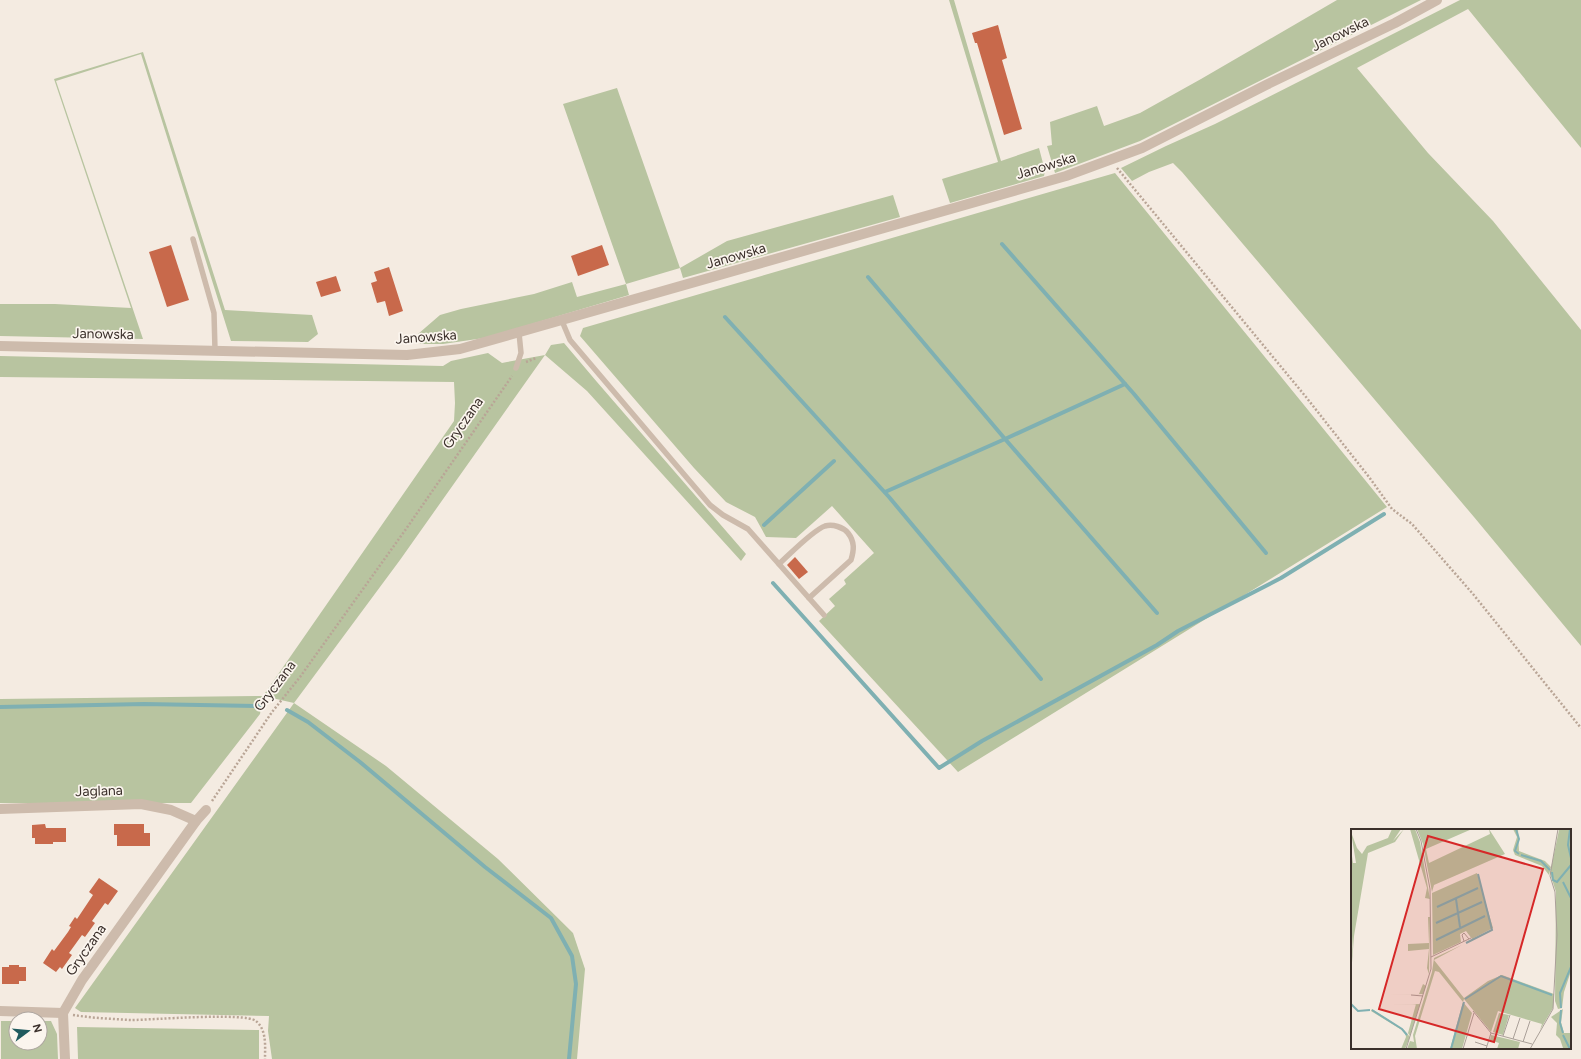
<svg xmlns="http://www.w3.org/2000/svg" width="1581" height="1059" viewBox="0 0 1581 1059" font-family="Figtree,sans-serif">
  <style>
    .green { fill: #b8c4a0 }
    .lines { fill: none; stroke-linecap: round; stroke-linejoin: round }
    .stream { stroke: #7fb0b2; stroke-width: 4 }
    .building { fill: #c8694b }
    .path { stroke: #b9a596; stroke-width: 2.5; stroke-dasharray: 2 2; stroke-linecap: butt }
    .service { stroke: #cdbbac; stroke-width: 5.5 }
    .minor { stroke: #cdbbac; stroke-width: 10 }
    .labels { text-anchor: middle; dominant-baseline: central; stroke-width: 3.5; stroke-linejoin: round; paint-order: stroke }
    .street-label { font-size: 14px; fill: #3b302b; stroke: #fbf5ee }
    .inset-river { fill: none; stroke: #7fb0b2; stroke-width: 2 }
    .inset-road { fill: none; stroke: #aaa098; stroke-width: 1 }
    .view { fill: #d62828; fill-opacity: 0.15; stroke: #d62828; stroke-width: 2 }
    .inset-edge { fill: none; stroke: #3b302b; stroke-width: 2 }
  </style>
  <rect width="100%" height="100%" fill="#f4ebe1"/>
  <!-- green -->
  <g class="green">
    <path d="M949,0H954L1001,161L1039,148L1045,171L1044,176L950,203L942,179L998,162Z"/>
    <path d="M1337,0H1421L1140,141L1055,173L1047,146L1052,145L1050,122L1097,106L1104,126L1140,113L1201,79Z"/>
    <path d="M1460,0H1581V148L1468,9L1357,68L1428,153L1493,221L1581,330V646L1474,517L1182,172L1173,163L1149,172L1132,181L1121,168L1166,146L1215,124Z"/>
    <path d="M143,52L225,310L312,315L318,334L308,342L231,341L141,54L56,81L143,339L0,336V304H55L131,308L54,79Z"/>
    <path d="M617,88L680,268L727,241L893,195L900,217L683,278L680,268L626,284L629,295L484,338L443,344H420L418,334L440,315L461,309L534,294L572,282L577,297L626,284L563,104Z"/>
    <path d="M1115,173L1387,507L958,772L819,621L835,606L829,599L846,584L844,580L874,553L832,506L796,538L766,537L755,517L726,502L694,468L580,336L583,328Z"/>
    <path d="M564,343L597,382L746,554L741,561L587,391L545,355L400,560L294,703L386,766L498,859L573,933L585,969L577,1059H272L268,1031L269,1016L81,1012L75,1008L294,703L263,696L260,714L191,803H0V699L263,696L454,421L455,403L454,382L0,377V356L443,366L451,361L488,353L502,363L507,362L545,355L551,345Z"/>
    <path d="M1,1021H16V1043H40V1021H51L57,1034L58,1059H1Z"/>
    <path d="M77,1027L259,1030V1059H78Z"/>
  </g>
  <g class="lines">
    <!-- stream -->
    <g class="stream">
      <path d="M1002,244L1134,394L1266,553"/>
      <path d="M868,277L1005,439L1157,613"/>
      <path d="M725,317L889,497L1041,679"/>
      <path d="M885,492L1005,439L1125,384"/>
      <path d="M764,525L834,461"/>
      <path d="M773,583L939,768L982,741L1157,645L1178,631L1281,578L1384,514"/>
      <path d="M0,707L144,704L263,706"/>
      <path d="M287,710L308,722L360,762L485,867L551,918L572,956L576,984L569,1059"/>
    </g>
  </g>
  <!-- building -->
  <g class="building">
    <path d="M998,25L1007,58L1002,60L1022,129L1004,135L977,43H975L972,33Z"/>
    <path d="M171,245L189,300L167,307L149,252Z"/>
    <path d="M602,245L609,265L578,276L571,256Z"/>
    <path d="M389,267L403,311L389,316L385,301L377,303L371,283L377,281L374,272Z"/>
    <path d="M336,276L341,291L321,297L316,282Z"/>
    <path d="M795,557L808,572L799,579L787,565Z"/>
    <path d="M45,824L46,828H66V842H53V844H35V838H32V825Z"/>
    <path d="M114,824H144V833H150V846H117V835H114Z"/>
    <path d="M99,878L118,891L108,905L105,903L92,921L95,923L85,937L82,935L69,953L72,955L62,969L60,967L56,972L43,963L52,949L54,951L68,932L71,927L69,926L75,917L77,919L93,895L89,892Z"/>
    <path d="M9,965H19V967H26V981H19V984H2V967H9Z"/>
  </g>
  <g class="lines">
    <!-- path -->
    <g class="path">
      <path d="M1117,168L1306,397L1369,477L1392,509L1412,524L1473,594L1581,728"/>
      <path d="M526,362L536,358"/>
      <path d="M212,801L272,712L300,677L406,529L512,376"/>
      <path d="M73,1015C92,1018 112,1019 131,1020C152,1020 245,1012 256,1021C267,1030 265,1047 265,1059"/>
    </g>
    <!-- service -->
    <g class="service">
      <path d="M193,239L214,313L215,350"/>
      <path d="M562,321L570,340L710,505L723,515L748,529L824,615"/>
      <path d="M516,368L521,353L519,333"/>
      <path d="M779,564C789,555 813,530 825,526C833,524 843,527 848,533C855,542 854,550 851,560L809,598"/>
    </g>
    <!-- minor -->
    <g class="minor">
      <path d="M0,346L407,355L460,349L1066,176L1142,148L1266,85L1395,23L1437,0"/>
      <path d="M0,809L141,804L171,810L196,821"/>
      <path d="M0,1011L63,1013"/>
      <path d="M65,1059L63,1013L82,980L196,821L206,810"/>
    </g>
  </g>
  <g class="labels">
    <!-- street labels -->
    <g class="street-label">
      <text transform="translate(1340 34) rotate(-26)">Janowska</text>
      <text transform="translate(1046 166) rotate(-17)">Janowska</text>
      <text transform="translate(736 256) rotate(-16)">Janowska</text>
      <text transform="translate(103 334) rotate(1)">Janowska</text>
      <text transform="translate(426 337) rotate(-4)">Janowska</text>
      <text transform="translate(463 423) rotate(-55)">Gryczana</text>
      <text transform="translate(275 686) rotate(-53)">Gryczana</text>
      <text transform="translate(99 791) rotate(-2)">Jaglana</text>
      <text transform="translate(86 950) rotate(-55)">Gryczana</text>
    </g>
  </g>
  <!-- overview -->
  <g transform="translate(1351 829)">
    <rect width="220" height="220" fill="#f4ebe1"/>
    <path d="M41,0H50L42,12L53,0L44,13L17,24L3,107L0,147L2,107L0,128V20L2,34H5L0,3L6,19L11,25L16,17L37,9ZM59,0H64L69,13L79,70L74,69L76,59ZM66,0H121L75,20L78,34L139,5L138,0L154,25L83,56L81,63L72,15ZM162,0H167L168,22L194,32L200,38L198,46L191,37L164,26L162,21L166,8ZM220,0V142L213,163L211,179L207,180L204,172L205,63L199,44L208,1ZM126,44L142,99L121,110L115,102L109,105L110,113L82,126L81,64ZM77,88H79L78,145L76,139L78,120L57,122V115L78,114ZM111,116L83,131L113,169L137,152L151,146L203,165L202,179L189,201L191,195L147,182L140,203L113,170L112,173L121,184L111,220H99L112,173L88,143L84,142L64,207L66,220H56L59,212L63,213L62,206L81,143L83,129ZM72,155L75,157L72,165L38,166V176L69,175L59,207L57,204L65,175L38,176V166L68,165ZM21,180L53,201L59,208L54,220H50L55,208L54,203L20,182ZM212,180L210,193L213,204H220V220L212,219L209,210L205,206L206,194L200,188ZM148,184L158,186L152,206L142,203ZM140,206L169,213L167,220H146L148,214L139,211Z" fill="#b8c4a0"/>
    <path class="inset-river" d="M165,0L168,10L164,22L168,25M219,0L217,16L220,29M170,26L190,32L199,41M201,43L202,51L206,53L220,36M212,53L220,69M105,70L109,98M86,78L127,59M85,94L131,73M85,111L134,87M115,114L141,101L127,45M114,170L150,147L201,166M0,175L7,182L19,181M210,179L209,164L220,138M21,181L51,200L56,206M210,181L209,194L212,204M212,206L219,220M100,220L113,173"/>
    <path class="inset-road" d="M113,112L111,106L113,104L118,110M80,128L120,109M60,166L72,167M122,182L140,204L181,215M152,207L159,186M162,210L169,189M124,213L136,217M172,213L179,192M55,220L80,140L79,60L70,12L65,0M112,220L123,184M135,220L140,204M179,220L202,180L206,106L204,63L199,47L207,0"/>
    <path class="view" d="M77,7L192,40L143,213L28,180Z"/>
    <rect width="220" height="220" class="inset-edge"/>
  </g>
  <!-- north arrow -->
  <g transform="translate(28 1031) rotate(74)"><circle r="19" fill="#fbf5ee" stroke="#aea6a0"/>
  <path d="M0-3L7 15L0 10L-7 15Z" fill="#1f5a5e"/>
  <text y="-6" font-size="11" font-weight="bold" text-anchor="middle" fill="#3b302b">N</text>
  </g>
</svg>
